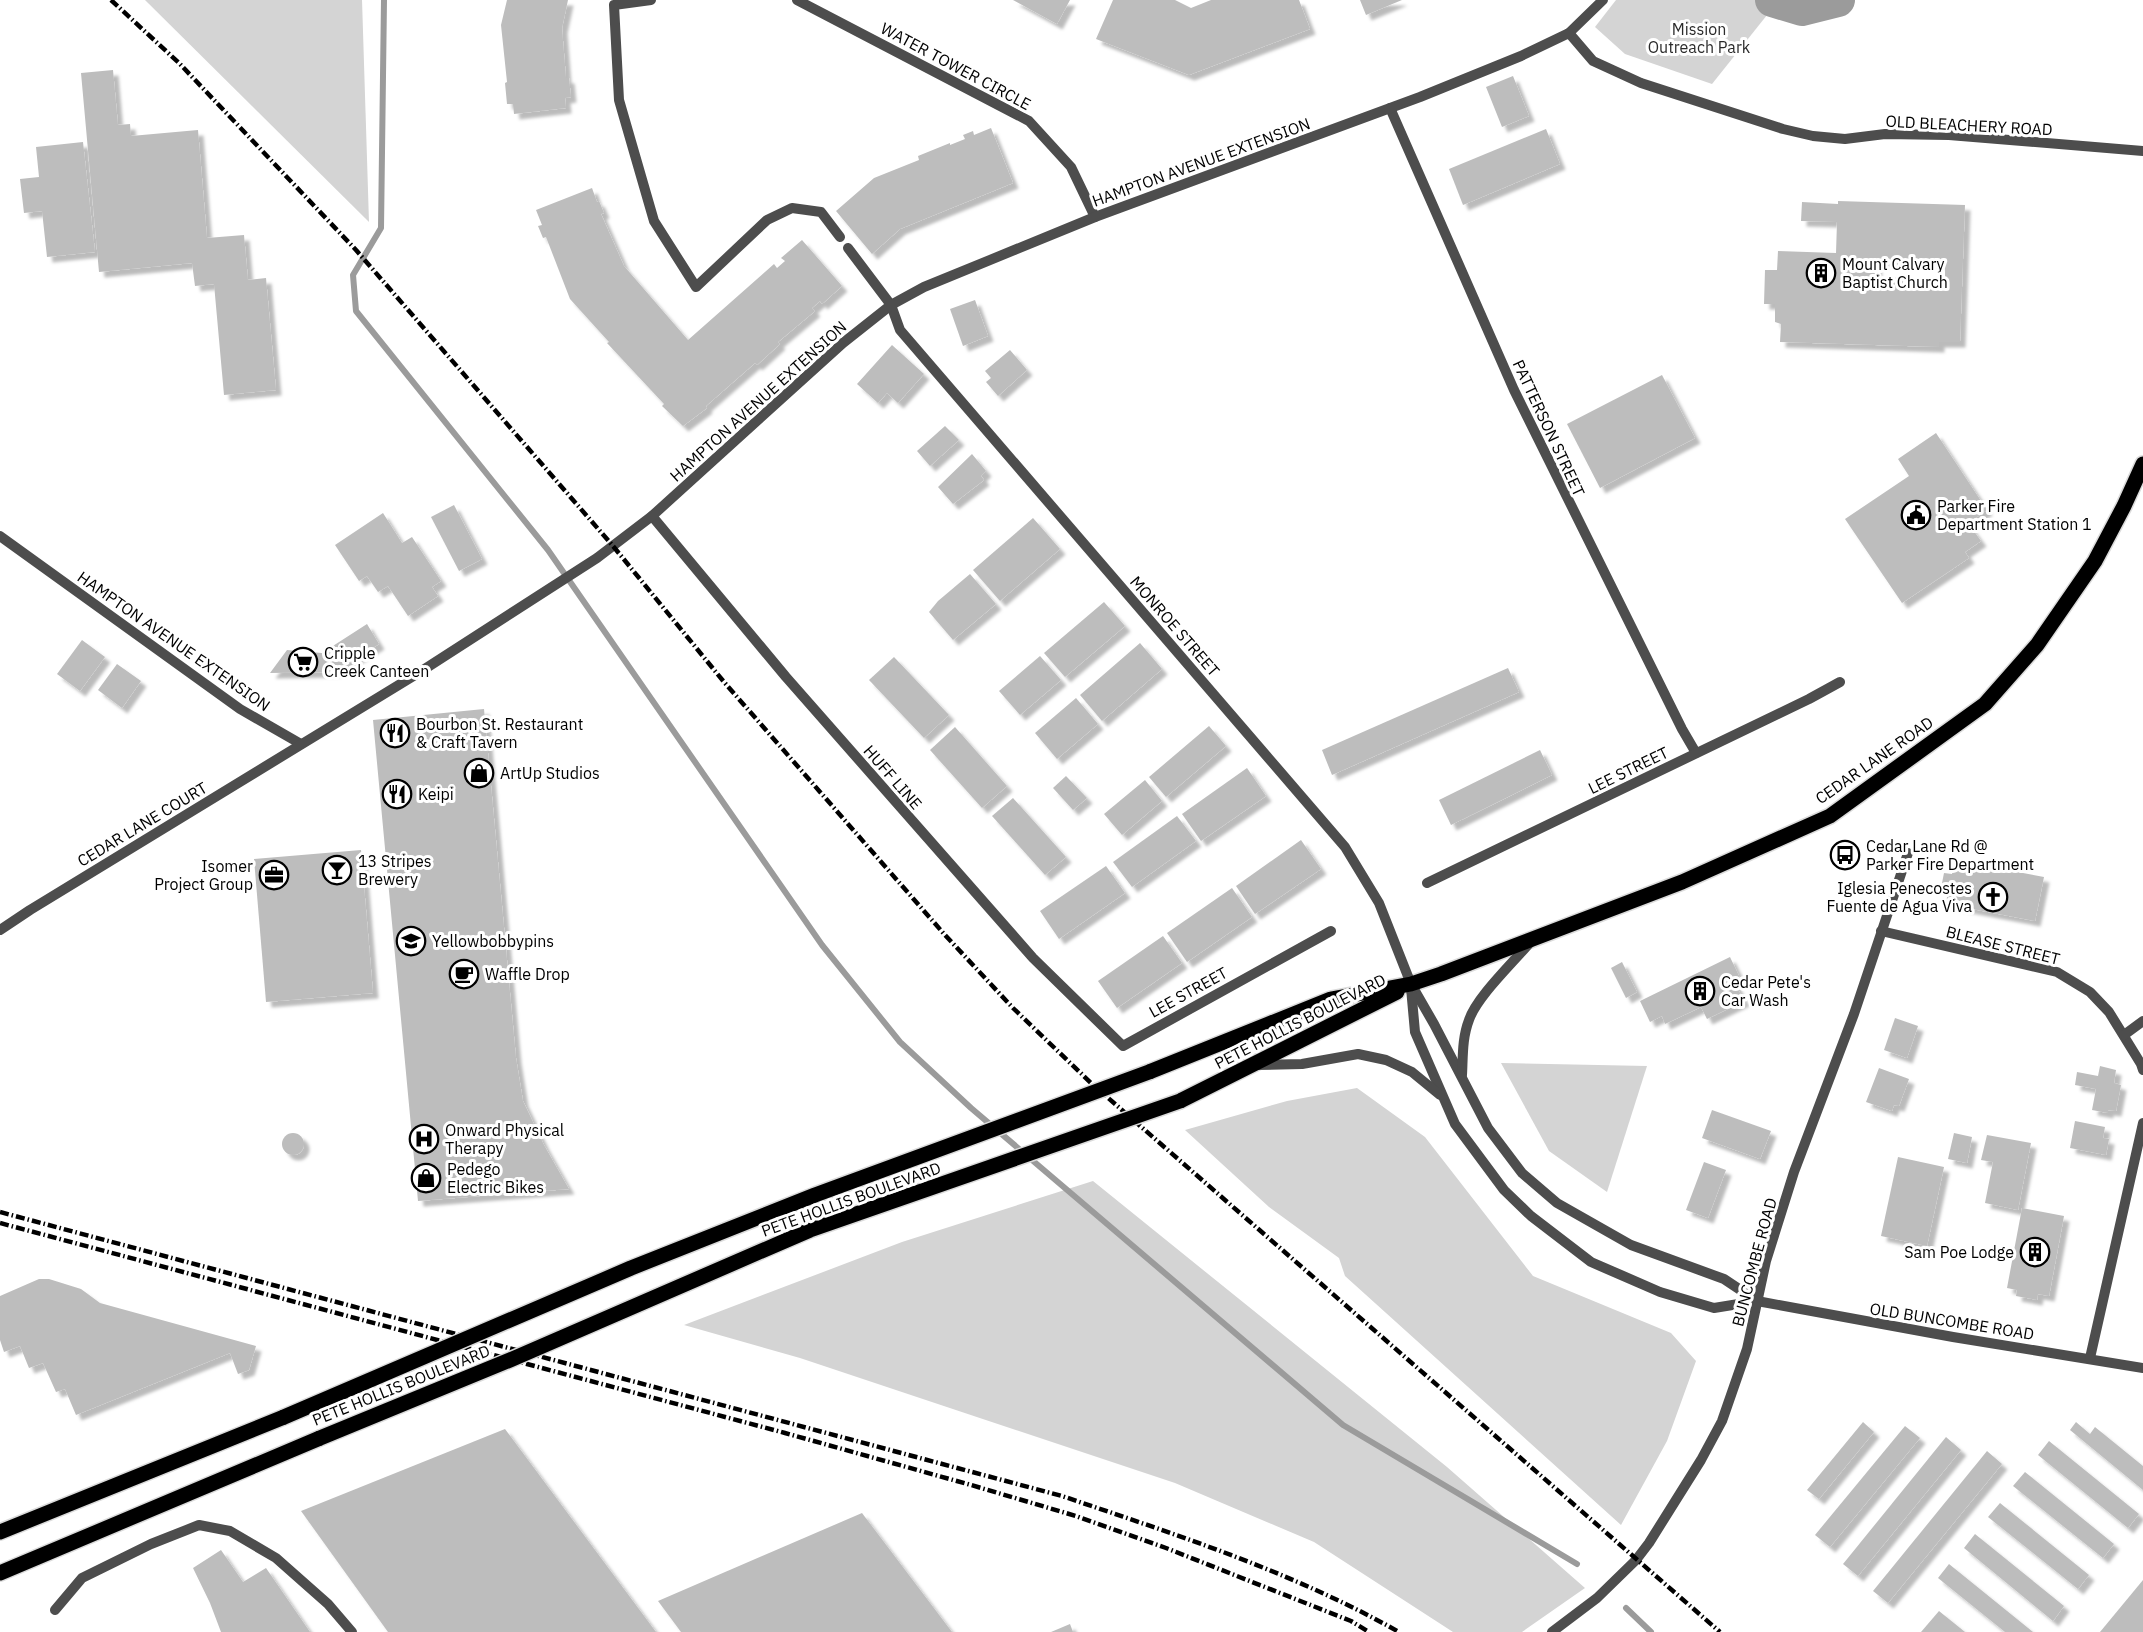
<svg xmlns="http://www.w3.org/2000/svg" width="2143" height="1632" viewBox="0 0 2143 1632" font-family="'IBM Plex Sans',sans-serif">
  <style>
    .green { fill: #d4d4d4 }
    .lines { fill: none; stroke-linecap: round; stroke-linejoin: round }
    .stream { stroke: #9b9b9b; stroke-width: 6 }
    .river { stroke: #9b9b9b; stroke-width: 34 }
    .building { fill: #bdbdbd; fill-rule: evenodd; filter: url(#shadow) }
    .major-casing { stroke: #dbdbdb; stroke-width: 18 }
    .minor { stroke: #4d4d4d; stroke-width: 10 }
    .major { stroke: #000; stroke-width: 15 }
    .rail { stroke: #000; stroke-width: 4.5; stroke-dasharray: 9 3 1.5 3; stroke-linecap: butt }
    .major-bridge-casing { stroke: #dbdbdb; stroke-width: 18; stroke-linecap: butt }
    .major-bridge { stroke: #000; stroke-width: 15 }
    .labels { text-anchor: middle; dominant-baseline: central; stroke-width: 6; stroke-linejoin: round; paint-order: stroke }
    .park-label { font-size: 16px; fill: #2b2b2b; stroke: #fff }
    .street-label { font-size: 16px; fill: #000; stroke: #fff }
    .poi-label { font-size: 16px; fill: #000; stroke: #fff; text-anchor: start }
  </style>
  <defs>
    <filter id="shadow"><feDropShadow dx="5.5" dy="5.5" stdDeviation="1.5" flood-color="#0004"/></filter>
  </defs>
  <rect width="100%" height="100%" fill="#fff"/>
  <!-- green -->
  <g class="green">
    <path d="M145,0H362L369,222Z"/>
    <path d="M1616,0H1779L1712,84L1625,54L1595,27Z"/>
    <path d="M1501,1063L1647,1066L1607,1192L1549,1151Z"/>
    <path d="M1357,1088L1425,1137L1533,1276L1671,1333L1696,1361L1667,1441L1621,1525L1345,1276L1339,1258L1269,1207L1185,1130L1287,1101Z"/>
    <path d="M1093,1181L1447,1467L1585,1588L1522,1632H1453L1314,1542L1175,1483L800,1358L684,1325L902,1242Z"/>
  </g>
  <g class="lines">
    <!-- stream -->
    <g class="stream">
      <path d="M384,0L381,228L353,275L356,311L548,550L822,945L900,1042L971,1108L1343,1425L1577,1564"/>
      <path d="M1626,1608L1651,1632"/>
    </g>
    <!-- river -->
    <path class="river" d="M1772,0L1802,9L1838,0"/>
  </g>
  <!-- building -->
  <g class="building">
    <path d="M507,0H568L562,28L566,78H569L571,97L565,98L566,108L514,114L513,104H507L505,83L507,82L501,25Z"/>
    <path d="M1013,0H1070L1057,24Z"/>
    <path d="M1113,0H1175L1191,8L1211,0H1299L1310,29L1189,75L1096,39Z"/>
    <path d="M1360,0H1402L1366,15Z"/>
    <path d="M113,70L118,125L130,124L131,136L198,130L207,238L244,235L248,280L266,278L276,390L224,395L214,284L195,286L192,263L99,272L81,73Z"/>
    <path d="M1513,76L1529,116L1502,127L1486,87Z"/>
    <path d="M991,128L1013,183L900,229L872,254L836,211L874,178L919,160L918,156L950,143V145L965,139L963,135L973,131L974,135Z"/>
    <path d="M1546,129L1560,164L1463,205L1449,169Z"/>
    <path d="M83,142L95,252L47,257L42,211L24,213L20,179L39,177L36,147Z"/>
    <path d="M592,188L597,202L599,201L604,213L601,214L624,266L688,340L774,264L777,268L785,261L781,258L802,240L842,286L822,304L820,301L812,308L815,311L778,342L780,344L757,365L755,363L706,406L707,408L683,426L662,406L664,404L607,343L609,342L570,299L546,237L543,238L538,226L542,225L536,210Z"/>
    <path d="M1838,201L1965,205L1960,342H1939V347L1780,342L1781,324L1775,322V304H1764L1765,270H1777L1778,251L1836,253L1837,222L1801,221L1802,202L1838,204ZM1877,260L1945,263V283H1942V279L1876,277Z"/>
    <path d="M975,300L988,336L963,346L950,309Z"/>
    <path d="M892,345L924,374L898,403L887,393L878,403L857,384Z"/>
    <path d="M1010,350L1027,370L998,396L986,382L991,378L985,371Z"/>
    <path d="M1662,375L1695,438L1600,488L1567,424Z"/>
    <path d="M945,426L959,440L930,466L917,451Z"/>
    <path d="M1936,433L1987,510L1968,523L1981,541L1965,552L1969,558L1902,603L1845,519L1909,476L1898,459Z"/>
    <path d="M972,454L986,471L981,476L984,480L953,504L938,487Z"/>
    <path d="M454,505L482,559L459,571L431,517Z"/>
    <path d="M383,513L402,543L412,537L441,581L432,587L438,596L408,616L388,586L378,592L367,576L359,581L335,545Z"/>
    <path d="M1033,518L1060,549L1000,601L973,570Z"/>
    <path d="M970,574L996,604L953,640L929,612L938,601Z"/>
    <path d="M1104,602L1125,626L1065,677L1044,653Z"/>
    <path d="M367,624L379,644L335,672L270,673L287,650L322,653Z"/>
    <path d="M82,640L105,657L80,691L57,674Z"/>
    <path d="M1140,643L1162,669L1102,721L1080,695Z"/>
    <path d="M1040,656L1061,680L1020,715L999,691Z"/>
    <path d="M894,657L949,715L924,738L869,680Z"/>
    <path d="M117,664L141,681L122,708L98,690Z"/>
    <path d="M1508,668L1519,692L1332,775L1322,750Z"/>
    <path d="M1076,698L1098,724L1057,759L1035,733Z"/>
    <path d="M484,709L516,1058L523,1101L544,1145L569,1189L418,1201L373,720Z"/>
    <path d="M1209,726L1226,746L1166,797L1149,777Z"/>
    <path d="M955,727L1007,786L982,808L930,750Z"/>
    <path d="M1540,750L1552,775L1451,825L1439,800Z"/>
    <path d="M1247,768L1266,796L1201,841L1182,814Z"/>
    <path d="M1066,776L1087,798L1073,810L1053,788Z"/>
    <path d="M1145,780L1162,801L1122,835L1104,814Z"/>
    <path d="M1013,798L1066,857L1045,875L992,816Z"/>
    <path d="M1177,816L1196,841L1132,887L1113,862Z"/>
    <path d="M1301,840L1321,869L1255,914L1236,886Z"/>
    <path d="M361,850L373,993L266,1002L254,859Z"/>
    <path d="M1954,860L2044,877L2035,921L1946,904L1948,890L1941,888L1944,873L1952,874Z"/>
    <path d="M1106,866L1125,893L1059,939L1040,911Z"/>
    <path d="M1232,888L1252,917L1187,962L1167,933Z"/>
    <path d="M1163,936L1182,963L1117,1008L1098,981Z"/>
    <path d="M1730,957L1740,978L1734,981L1744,1001L1707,1019L1701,1007L1665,1024L1662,1016L1650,1022L1640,1001Z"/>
    <path d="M1622,962L1637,992L1626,998L1611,968Z"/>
    <path d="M1895,1018L1918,1026L1907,1058L1884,1050Z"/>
    <path d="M2100,1066L2116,1070L2114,1083L2121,1085L2116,1111L2108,1110V1113L2092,1110L2096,1089L2075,1085L2077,1072L2098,1076Z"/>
    <path d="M1879,1068L1909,1079L1899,1106L1894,1105L1892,1111L1866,1102Z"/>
    <path d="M1712,1110L1771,1131L1760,1159L1702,1138Z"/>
    <path d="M2075,1121L2105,1127L2103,1138L2109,1139L2106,1155L2070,1148Z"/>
    <circle cx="293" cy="1144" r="11"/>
    <path d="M1954,1133L1972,1137L1967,1163L1948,1159Z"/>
    <path d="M1987,1135L2031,1143L2018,1210L1985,1203L1993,1162L1981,1160Z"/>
    <path d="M1898,1157L1944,1167L1927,1246L1881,1236Z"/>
    <path d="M1704,1162L1726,1170L1708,1218L1686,1210Z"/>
    <path d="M2022,1208L2064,1216L2049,1296L2038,1294L2037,1300L2016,1296L2017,1290L2007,1288Z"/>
    <path d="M39,1279H49L81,1289L100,1303L256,1346L249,1370L238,1374L230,1353L76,1415L65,1389L56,1392L43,1363L29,1368L20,1346L4,1352L0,1340V1296Z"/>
    <path d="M1863,1422L1874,1432L1819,1499L1807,1490Z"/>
    <path d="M2076,1422L2090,1434L2095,1427L2143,1466V1490L2070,1430Z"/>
    <path d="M1905,1426L1920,1438L1830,1547L1815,1535Z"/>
    <path d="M505,1429L656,1632H388L301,1511Z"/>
    <path d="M1946,1437L1961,1450L1858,1576L1843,1564Z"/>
    <path d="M2049,1441L2139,1514L2128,1528L2038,1455Z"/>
    <path d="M1987,1451L2002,1464L1888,1603L1873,1591Z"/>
    <path d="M2025,1472L2114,1544L2103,1558L2013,1486Z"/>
    <path d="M2000,1503L2089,1575L2078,1589L1988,1517Z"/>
    <path d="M862,1513L952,1632H681L658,1601Z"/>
    <path d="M1975,1534L2064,1606L2053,1621L1964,1548Z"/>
    <path d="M221,1550L243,1582L266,1568L310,1632H221L210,1603L193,1568Z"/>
    <path d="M1949,1564L2033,1632H2005L1938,1578Z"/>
    <path d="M2143,1580V1632H2100Z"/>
    <path d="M1939,1611L1965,1632H1921Z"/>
    <path d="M1070,1624L1073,1632H1051Z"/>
  </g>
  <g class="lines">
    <!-- major casing -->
    <g class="major-casing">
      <g id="major">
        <path d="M1149,1072L1331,999L1411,984L1441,974L1682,882L1830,816L1985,704L2037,645L2095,561L2124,506L2143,464"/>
        <path d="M1180,1101L1397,992"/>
        <path d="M0,1532L284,1417"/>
        <path d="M0,1573L320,1438"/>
      </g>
    </g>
    <!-- minor -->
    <g class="minor">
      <path d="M651,0L614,5L619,100L654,221L696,287L767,220L792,208L821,212L840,237"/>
      <path d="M797,0L1029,121L1071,167L1095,217"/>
      <path d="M1569,33L1593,61L1641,83L1783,129L1813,136L1845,139L1885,134L1949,135L2143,151"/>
      <path d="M1390,108L1514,390L1682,729L1696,753"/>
      <path d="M848,248L891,305L900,330L1345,847L1379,903L1411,984L1434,1024L1488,1128L1522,1173L1557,1203L1631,1245L1724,1279L1757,1301"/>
      <path d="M652,516L786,677L1033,958L1123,1046L1331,931"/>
      <path d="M0,536L240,709L301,744"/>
      <path d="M1427,883L1809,699L1840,682"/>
      <path d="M0,930L30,910L420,672L597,558L652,516L843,343L891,305L924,287L1095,217L1420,97L1521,56L1569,33L1603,0"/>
      <path d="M1881,931L2057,972L2090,992L2109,1012L2141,1064L2143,1070"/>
      <path d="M1411,988L1415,1032L1455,1124L1504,1190L1531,1216L1591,1262L1660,1292L1714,1308L1757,1301L1953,1337L2143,1368"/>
      <path d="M2124,1035L2143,1021"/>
      <path d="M1255,1065L1302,1064L1358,1054L1386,1060L1412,1072L1440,1095"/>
      <path d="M1462,1075C1463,1057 1462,1038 1469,1020C1477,996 1515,961 1532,940"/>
      <path d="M2090,1358L2143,1123"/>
      <path d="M55,1610L82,1578L151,1544L199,1525L230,1531L276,1558L328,1604L352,1632"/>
      <path d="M1552,1632L1597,1598L1636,1560L1649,1543L1701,1460L1722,1421L1747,1349L1766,1261L1794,1172L1854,1014L1908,853"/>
    </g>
    <!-- major -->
    <use href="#major" class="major"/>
    <!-- rail -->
    <g class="rail">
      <path d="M111,0L179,63L356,250L613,546L724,682L945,935L1013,1008L1091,1083L1720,1632"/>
      <path d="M0,1212L1062,1496C1177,1535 1293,1572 1399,1632"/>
      <path d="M0,1223L785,1433L971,1485L1076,1516L1166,1548L1351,1621L1369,1632"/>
    </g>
    <!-- major-bridge casing -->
    <g class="major-bridge-casing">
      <g id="major-bridge">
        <path d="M284,1417L631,1268L815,1195L1149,1072"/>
        <path d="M320,1438L510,1360L810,1230L1180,1101"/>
      </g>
    </g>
    <!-- major-bridge -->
    <use href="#major-bridge" class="major-bridge"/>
  </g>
  <!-- icons -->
  <defs>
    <g id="building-ring" transform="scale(1.5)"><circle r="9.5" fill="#fff" stroke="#000" stroke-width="1.5"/><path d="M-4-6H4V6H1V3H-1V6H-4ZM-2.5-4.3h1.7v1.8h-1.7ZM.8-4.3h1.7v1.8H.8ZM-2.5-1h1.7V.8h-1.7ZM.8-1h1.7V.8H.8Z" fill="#000"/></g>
    <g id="civic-ring" transform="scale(1.5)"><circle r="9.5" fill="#fff" stroke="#000" stroke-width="1.5"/><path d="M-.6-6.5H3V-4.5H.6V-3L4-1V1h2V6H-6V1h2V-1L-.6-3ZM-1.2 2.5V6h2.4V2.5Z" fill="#000"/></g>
    <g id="supermarket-ring" transform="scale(1.5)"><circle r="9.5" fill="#fff" stroke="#000" stroke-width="1.5"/><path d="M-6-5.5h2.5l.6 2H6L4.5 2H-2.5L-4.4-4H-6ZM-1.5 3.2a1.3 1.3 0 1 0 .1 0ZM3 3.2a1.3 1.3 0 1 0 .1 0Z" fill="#000"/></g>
    <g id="restaurant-ring" transform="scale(1.5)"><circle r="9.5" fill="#fff" stroke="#000" stroke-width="1.5"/><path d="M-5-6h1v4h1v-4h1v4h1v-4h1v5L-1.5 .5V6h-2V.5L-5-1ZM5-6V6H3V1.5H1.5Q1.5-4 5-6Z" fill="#000"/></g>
    <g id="shop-ring" transform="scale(1.5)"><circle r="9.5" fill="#fff" stroke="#000" stroke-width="1.5"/><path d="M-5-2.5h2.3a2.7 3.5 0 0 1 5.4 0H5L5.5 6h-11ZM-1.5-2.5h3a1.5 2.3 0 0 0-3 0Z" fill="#000"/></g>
    <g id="bus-ring" transform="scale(1.5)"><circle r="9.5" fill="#fff" stroke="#000" stroke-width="1.5"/><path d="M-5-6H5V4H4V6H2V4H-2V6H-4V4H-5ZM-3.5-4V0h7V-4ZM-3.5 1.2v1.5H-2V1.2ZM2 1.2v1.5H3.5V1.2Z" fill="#000"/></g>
    <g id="bar-ring" transform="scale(1.5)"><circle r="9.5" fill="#fff" stroke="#000" stroke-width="1.5"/><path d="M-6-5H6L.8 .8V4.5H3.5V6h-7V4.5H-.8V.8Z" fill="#000"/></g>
    <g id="office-ring" transform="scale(1.5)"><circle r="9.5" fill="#fff" stroke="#000" stroke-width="1.5"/><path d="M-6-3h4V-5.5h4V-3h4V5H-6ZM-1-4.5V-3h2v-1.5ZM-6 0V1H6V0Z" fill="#000"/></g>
    <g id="church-ring" transform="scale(1.5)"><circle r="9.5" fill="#fff" stroke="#000" stroke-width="1.5"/><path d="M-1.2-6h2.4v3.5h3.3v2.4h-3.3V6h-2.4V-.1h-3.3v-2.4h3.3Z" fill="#000"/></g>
    <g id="school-ring" transform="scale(1.5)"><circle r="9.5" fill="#fff" stroke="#000" stroke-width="1.5"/><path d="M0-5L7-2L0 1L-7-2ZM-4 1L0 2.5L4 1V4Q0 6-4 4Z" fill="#000"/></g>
    <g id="cafe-ring" transform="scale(1.5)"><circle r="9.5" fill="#fff" stroke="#000" stroke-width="1.5"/><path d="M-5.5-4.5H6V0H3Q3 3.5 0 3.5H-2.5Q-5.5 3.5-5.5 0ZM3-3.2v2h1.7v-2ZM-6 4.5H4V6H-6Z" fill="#000"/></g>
    <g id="hospital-ring" transform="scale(1.5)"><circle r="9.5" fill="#fff" stroke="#000" stroke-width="1.5"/><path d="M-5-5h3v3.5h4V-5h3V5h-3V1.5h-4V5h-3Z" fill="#000"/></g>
  </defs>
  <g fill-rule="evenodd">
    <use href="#building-ring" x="1821" y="273"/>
    <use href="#civic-ring" x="1916" y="515"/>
    <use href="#supermarket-ring" x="303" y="662"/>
    <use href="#restaurant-ring" x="395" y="733"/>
    <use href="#shop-ring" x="479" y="773"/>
    <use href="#restaurant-ring" x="397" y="794"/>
    <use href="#bus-ring" x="1845" y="855"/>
    <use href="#bar-ring" x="337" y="870"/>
    <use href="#office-ring" x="274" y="875"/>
    <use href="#church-ring" x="1993" y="897"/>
    <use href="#school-ring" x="411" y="941"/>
    <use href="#cafe-ring" x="464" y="974"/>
    <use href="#building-ring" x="1700" y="991"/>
    <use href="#hospital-ring" x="424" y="1139"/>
    <use href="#shop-ring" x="426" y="1178"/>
    <use href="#building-ring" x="2035" y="1252"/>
  </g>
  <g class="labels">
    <!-- park labels -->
    <g class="park-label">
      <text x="1699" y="29">Mission<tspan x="1699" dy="18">Outreach Park</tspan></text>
    </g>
    <!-- street labels -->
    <g class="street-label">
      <text transform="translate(956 66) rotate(28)">WATER TOWER CIRCLE</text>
      <text transform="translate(1969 125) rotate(3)">OLD BLEACHERY ROAD</text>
      <text transform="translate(1201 162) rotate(-20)">HAMPTON AVENUE EXTENSION</text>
      <text transform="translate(758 401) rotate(-42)">HAMPTON AVENUE EXTENSION</text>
      <text transform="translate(1549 428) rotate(65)">PATTERSON STREET</text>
      <text transform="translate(1175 626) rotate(49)">MONROE STREET</text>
      <text transform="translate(174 641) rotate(35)">HAMPTON AVENUE EXTENSION</text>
      <text transform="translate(1874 760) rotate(-35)">CEDAR LANE ROAD</text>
      <text transform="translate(1628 770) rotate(-26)">LEE STREET</text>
      <text transform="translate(893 777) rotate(49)">HUFF LINE</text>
      <text transform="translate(142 824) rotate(-31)">CEDAR LANE COURT</text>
      <text transform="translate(2003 945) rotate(14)">BLEASE STREET</text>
      <text transform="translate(1188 992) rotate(-29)">LEE STREET</text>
      <text transform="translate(1300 1021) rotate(-27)">PETE HOLLIS BOULEVARD</text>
      <text transform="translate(851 1199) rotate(-20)">PETE HOLLIS BOULEVARD</text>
      <text transform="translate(1754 1262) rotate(-75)">BUNCOMBE ROAD</text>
      <text transform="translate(1952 1321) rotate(9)">OLD BUNCOMBE ROAD</text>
      <text transform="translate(401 1385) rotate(-22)">PETE HOLLIS BOULEVARD</text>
    </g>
    <!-- poi labels -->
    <g class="poi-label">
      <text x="1842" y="264">Mount Calvary<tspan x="1842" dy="18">Baptist Church</tspan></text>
      <text x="1937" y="506">Parker Fire<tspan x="1937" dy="18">Department Station 1</tspan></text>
      <text x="324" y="653">Cripple<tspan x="324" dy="18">Creek Canteen</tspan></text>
      <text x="416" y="724">Bourbon St. Restaurant<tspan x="416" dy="18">&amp; Craft Tavern</tspan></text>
      <text x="500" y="773">ArtUp Studios</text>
      <text x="418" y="794">Keipi</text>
      <text x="1866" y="846">Cedar Lane Rd @<tspan x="1866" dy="18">Parker Fire Department</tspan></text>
      <text x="358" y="861">13 Stripes<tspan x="358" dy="18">Brewery</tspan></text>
      <text x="253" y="866" text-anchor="end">Isomer<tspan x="253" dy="18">Project Group</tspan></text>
      <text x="1972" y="888" text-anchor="end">Iglesia Penecostes<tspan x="1972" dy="18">Fuente de Agua Viva</tspan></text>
      <text x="432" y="941">Yellowbobbypins</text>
      <text x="485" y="974">Waffle Drop</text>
      <text x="1721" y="982">Cedar Pete's<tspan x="1721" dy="18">Car Wash</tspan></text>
      <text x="445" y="1130">Onward Physical<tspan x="445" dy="18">Therapy</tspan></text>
      <text x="447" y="1169">Pedego<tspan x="447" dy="18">Electric Bikes</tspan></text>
      <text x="2014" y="1252" text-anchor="end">Sam Poe Lodge</text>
    </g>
  </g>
</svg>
